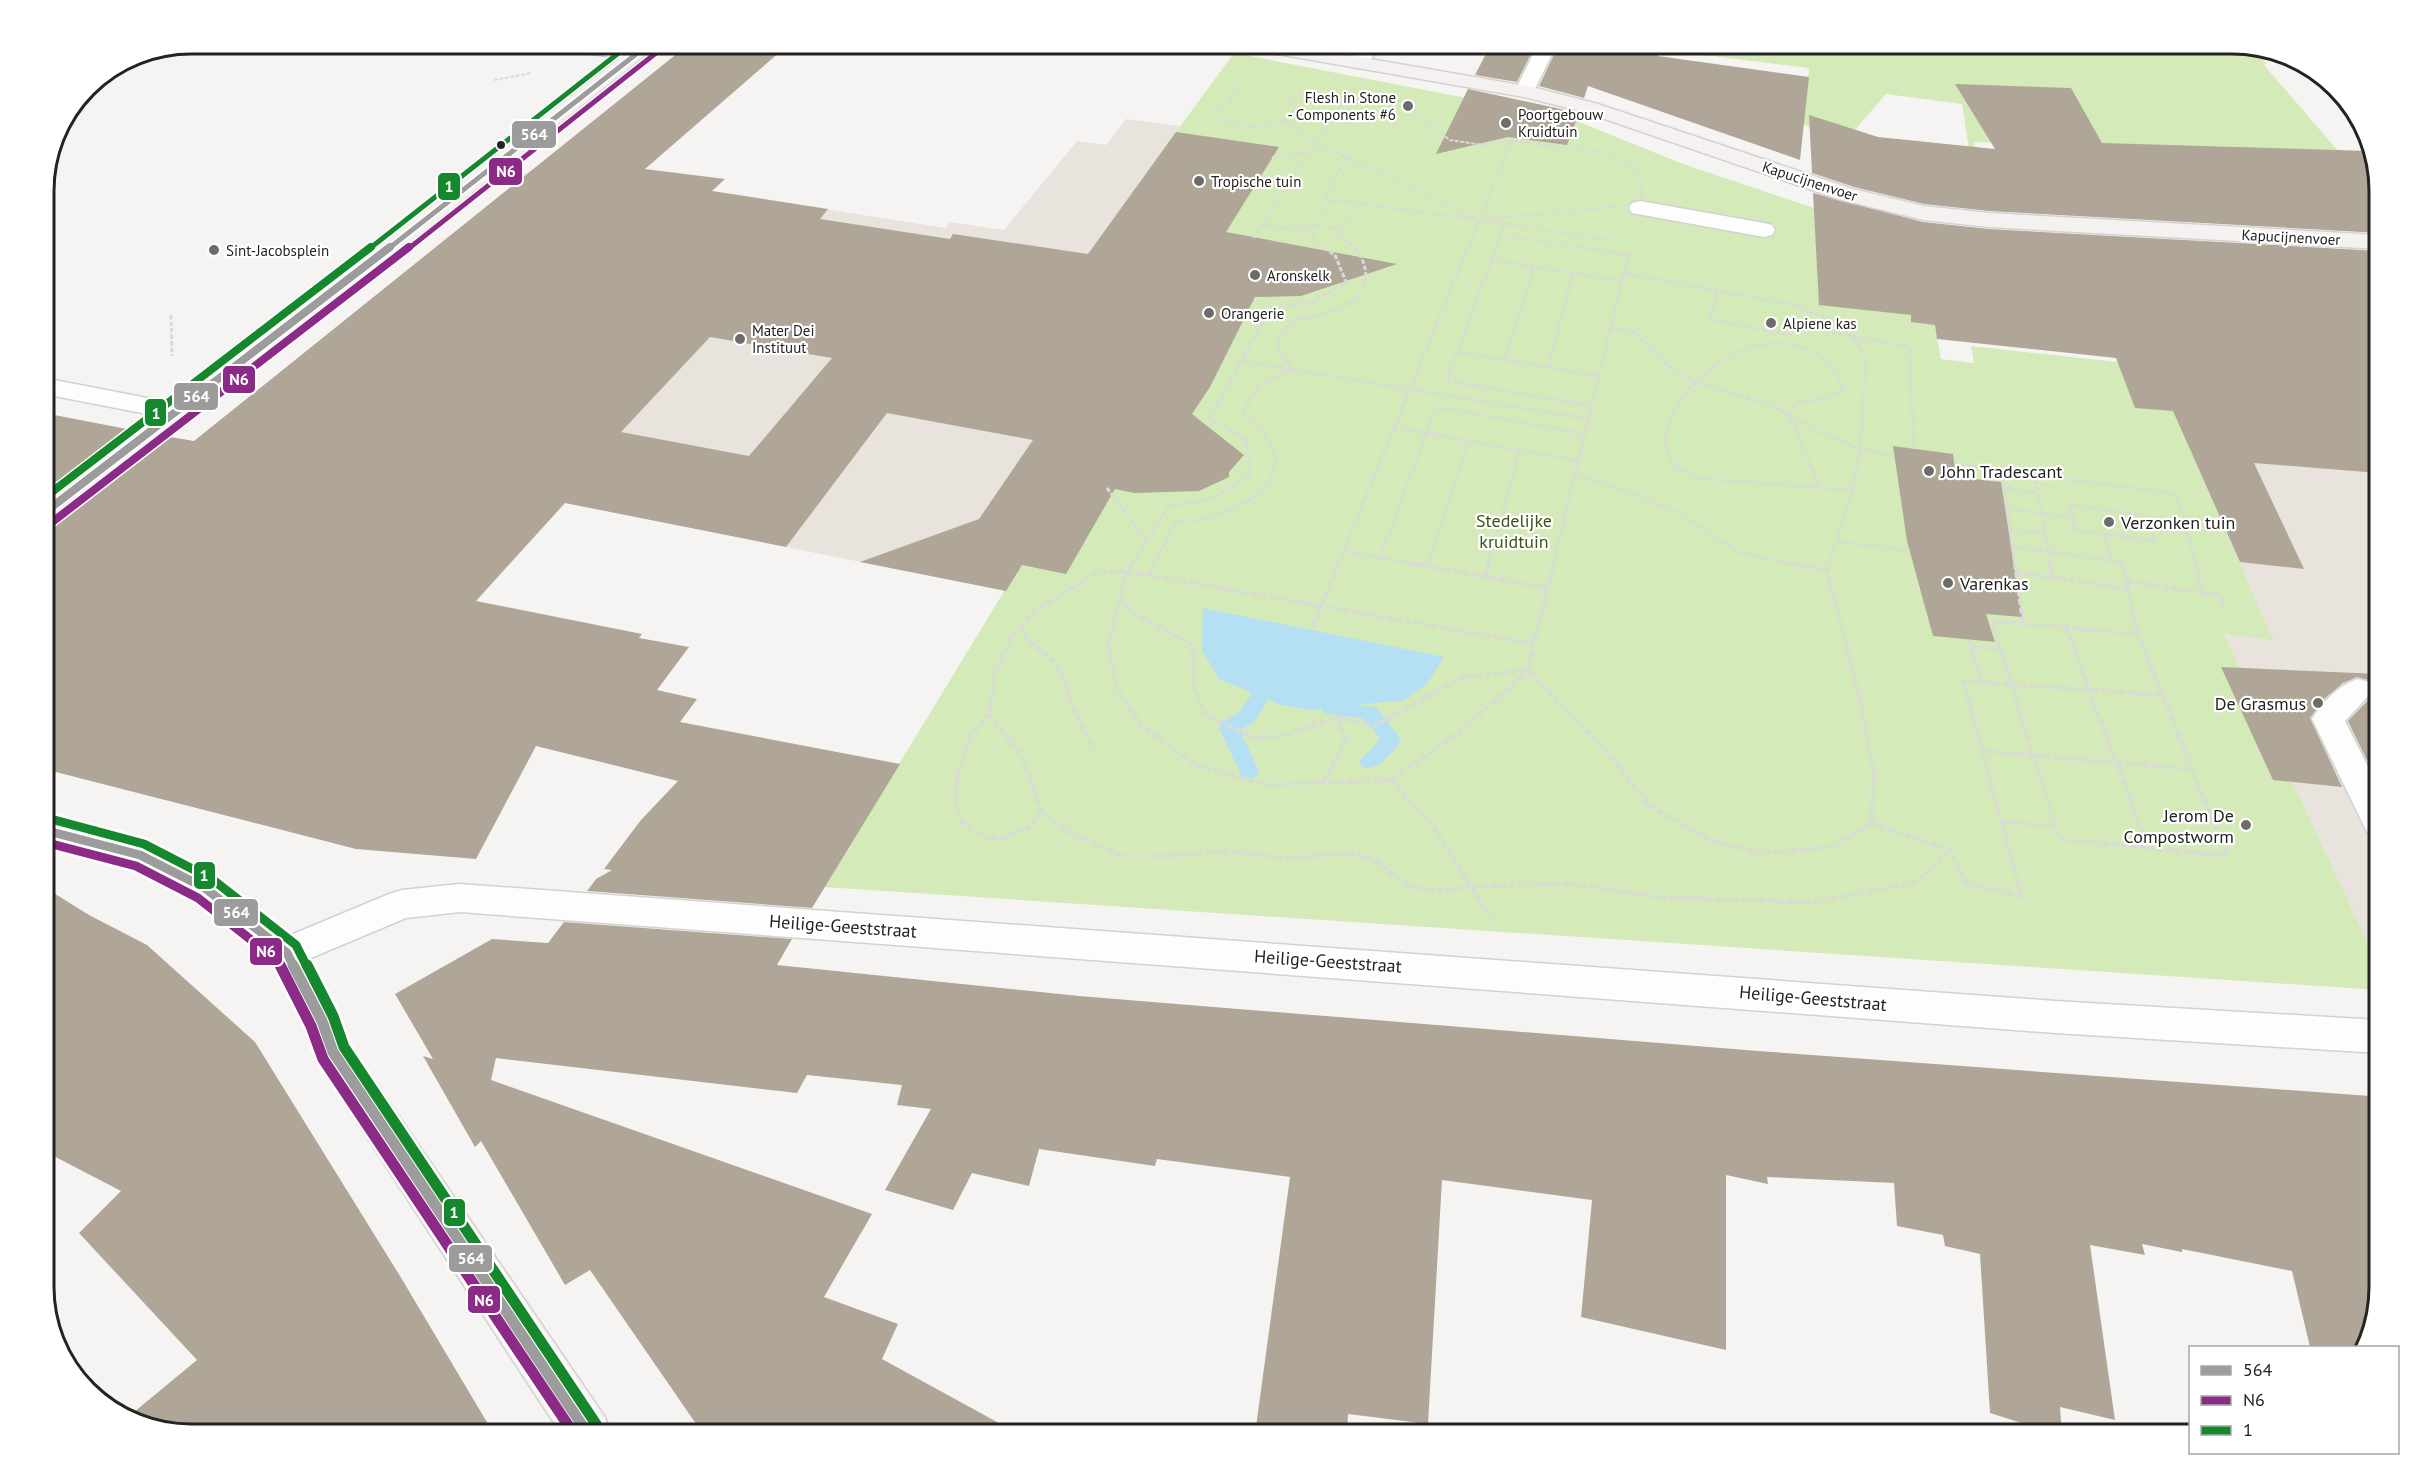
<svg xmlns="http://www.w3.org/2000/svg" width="2423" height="1478" viewBox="0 0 2423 1478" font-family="'PT Sans',sans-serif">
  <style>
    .built { fill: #e8e3dd }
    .green { fill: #d4eab8 }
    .water { fill: #b5e0f4 }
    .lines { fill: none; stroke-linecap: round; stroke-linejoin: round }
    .stream { fill: #b5e0f4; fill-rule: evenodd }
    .building { fill: #b0a698; fill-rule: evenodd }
    .lane-casing { stroke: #d3d2d1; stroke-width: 3 }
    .street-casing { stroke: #d3d2d1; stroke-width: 3 }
    .secondary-casing { stroke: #d3d2d1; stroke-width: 3 }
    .path-far2 { stroke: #dadad8; stroke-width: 2; stroke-dasharray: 4 1.5; stroke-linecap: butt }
    .path-far1 { stroke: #dadad8; stroke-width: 3; stroke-dasharray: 4.5 2; stroke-linecap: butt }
    .path { stroke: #dadad8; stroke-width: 4; stroke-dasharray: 6 3; stroke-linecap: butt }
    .lane { fill: #fefdfd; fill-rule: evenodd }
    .street { fill: #fefdfd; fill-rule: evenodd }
    .secondary { fill: #f6f1f1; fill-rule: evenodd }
    .bus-1-far3-casing { stroke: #fff; stroke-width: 8 }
    .bus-1-far2-casing { stroke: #fff; stroke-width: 11 }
    .bus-1-far1-casing { stroke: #fff; stroke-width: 14 }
    .bus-1-casing { stroke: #fff; stroke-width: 16 }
    .bus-2-far3-casing { stroke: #fff; stroke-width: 8 }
    .bus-2-far2-casing { stroke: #fff; stroke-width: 11 }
    .bus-2-far1-casing { stroke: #fff; stroke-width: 14 }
    .bus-2-casing { stroke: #fff; stroke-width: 16 }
    .bus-3-far3-casing { stroke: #fff; stroke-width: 8 }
    .bus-3-far2-casing { stroke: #fff; stroke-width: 11 }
    .bus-3-far1-casing { stroke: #fff; stroke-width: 14 }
    .bus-3-casing { stroke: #fff; stroke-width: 16 }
    .bus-1-far3 { stroke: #9c9c9c; stroke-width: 5 }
    .bus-1-far2 { stroke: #9c9c9c; stroke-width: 8 }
    .bus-1-far1 { stroke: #9c9c9c; stroke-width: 9 }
    .bus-1 { stroke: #9c9c9c; stroke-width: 11 }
    .bus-2-far3 { stroke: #8c2b87; stroke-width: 5 }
    .bus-2-far2 { stroke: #8c2b87; stroke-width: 8 }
    .bus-2-far1 { stroke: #8c2b87; stroke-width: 9 }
    .bus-2 { stroke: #8c2b87; stroke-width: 11 }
    .bus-3-far3 { stroke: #15882e; stroke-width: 5 }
    .bus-3-far2 { stroke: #15882e; stroke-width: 8 }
    .bus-3-far1 { stroke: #15882e; stroke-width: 9 }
    .bus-3 { stroke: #15882e; stroke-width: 11 }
    .poi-dot { fill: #6e6c6b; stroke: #fff; stroke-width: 2 }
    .bus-dot { fill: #242322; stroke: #fff; stroke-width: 2 }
    .labels { text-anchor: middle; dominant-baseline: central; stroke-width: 4.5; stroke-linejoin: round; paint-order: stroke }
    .far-poi-label { font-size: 15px; fill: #242322; stroke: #fff; text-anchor: start }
    .far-street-label { font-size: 15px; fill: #242322; stroke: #fff }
    .poi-label { font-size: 18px; fill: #242322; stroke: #fff; text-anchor: start }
    .park-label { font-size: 18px; fill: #3a5415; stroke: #fff }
    .street-label { font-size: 18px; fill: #242322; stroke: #fff }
    .rim { fill: none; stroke: #242322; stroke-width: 3 }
    .line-badge { stroke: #fff; stroke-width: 2 }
    .badge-label { font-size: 16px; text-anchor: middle; font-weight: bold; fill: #fff }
  </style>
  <rect width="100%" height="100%" fill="#f6f4f2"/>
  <!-- built -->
  <g class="built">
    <path d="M1126,119L1180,126L1092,250L1049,522L1006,591L207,431L533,169L712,191L945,228L950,222L1004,230L1077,141L1106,145Z"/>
    <path d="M2208,376L2379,385V967L2224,634L2272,639L2195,462L2254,466Z"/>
  </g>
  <!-- green -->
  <g class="green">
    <path d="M1649,44H2232L2255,50L2266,64L2264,65L2358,174L2245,156L2238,147L1974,142L1980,164L1971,163L1962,104L1886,94L1854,131L1814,128L1794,122L1808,84L1809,68L1648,48Z"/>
    <path d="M1234,53L1492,103L1552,111L1683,164L1820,210L1921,249L1941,359L1974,363L1971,346L2154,366L2273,640L2224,634L2379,967V990L824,887L1201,268L1165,147Z"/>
  </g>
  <!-- water -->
  <path class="water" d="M1203,608L1444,657L1427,684L1405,700L1309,710L1281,705L1219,679L1202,650Z"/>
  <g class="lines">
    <!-- stream -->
    <g class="stream">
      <path d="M1259,691L1266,693L1269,698L1255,721L1240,730L1259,772L1256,777L1249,779L1242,777L1219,728L1222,723L1241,711L1252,693Z"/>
      <path d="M1331,701L1377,708L1401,740C1393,753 1377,772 1362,767L1359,762L1380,739L1364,719L1324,713L1321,708L1324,703Z"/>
    </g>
  </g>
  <!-- building -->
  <g class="building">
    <path d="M689,44H789L645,169L725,179L712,191L828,209L820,219L950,239L953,234L1088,254L1176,132L1279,147L1226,232L1397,264L1301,296L1255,297L1210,387L1192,414L1244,455L1229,472V477L1199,491L1134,493L1115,489L1066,574L1022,565L1006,591L860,562L979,519L1033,440L887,413L786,547L565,503L476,601L642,634L639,638L689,647L657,690L697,699L680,722L900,764L812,908L587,891L596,879L612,870L604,869L641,820L678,781L536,746L476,859L356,849L44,769V524L55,521L165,436L194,441ZM710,337L832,358L749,456L621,432Z"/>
    <path d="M1491,44H1536L1517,82L1475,75Z"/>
    <path d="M1559,44H1649L1648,48L1659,49L1658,56L1809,77L1800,160L1588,86L1584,98L1539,86Z"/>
    <path d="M1955,84L2071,88L2102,143L2370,151L2379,182V233L1989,211L1924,204L1854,187L1812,173L1809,115L1878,137L1995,149Z"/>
    <path d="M1468,89L1579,113L1567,145L1508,137L1436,154Z"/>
    <path d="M1813,193L1923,222L1989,229L2379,251V473L2254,463L2304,569L2240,562L2173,411L2135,408L2116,358L1937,339L1935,325L1911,322V315L1819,305Z"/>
    <path d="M44,413L132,430L44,496Z"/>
    <path d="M1893,446L1953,454L1956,477L2001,482L2022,617L1986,614L1995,642L1933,636L1907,541Z"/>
    <path d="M2221,667L2379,674V785L2348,721L2376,692L2371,681L2357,677L2343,683L2324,699L2310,718L2342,787L2273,780Z"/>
    <path d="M44,887L89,915L147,945L255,1042L400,1276L494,1434H191L128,1417L197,1360L79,1233L121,1191L44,1151Z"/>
    <path d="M564,922L792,939L777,965L1079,996L1758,1051L2370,1096L2379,1120V1287L2363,1347H2310L2292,1271L2182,1249V1252L2142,1244L2145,1255L2090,1245L2115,1420L2060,1407L2062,1434H2056L1990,1413L1980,1254L1945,1246L1943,1235L1897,1226L1894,1183L1767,1177L1768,1184L1726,1175V1350L1581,1317L1592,1200L1442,1180L1428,1424L1348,1414L1347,1434H1255L1290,1177L1157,1159L1155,1166L1039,1149L1029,1186L972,1173L953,1210L885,1190L931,1109L897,1105L902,1085L807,1075L797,1093L496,1058L491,1080L872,1214L824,1297L898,1324L882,1359L1019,1434H703L590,1270L565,1285L481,1141L475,1147L423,1056L433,1059L395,994L492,939L548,943Z"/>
  </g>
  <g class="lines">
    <!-- lane casing -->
    <g class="lane-casing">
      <g id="lane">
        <path d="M1640,201L1764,223L1772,225L1775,230L1772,235L1764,237L1632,213L1629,208L1632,203Z"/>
        <path d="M2358,679L2369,682L2374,690L2345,721L2379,789V836L2367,832L2312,719C2321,703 2340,684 2358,679Z"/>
      </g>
    </g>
    <!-- street casing -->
    <g class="street-casing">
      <g id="street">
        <path d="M553,44C570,44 636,40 646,54L636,60L562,50L555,48Z"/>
        <path d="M1363,44H1383L1365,66H1351L1348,62Z"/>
        <path d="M1538,44H1557L1532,95H1518L1515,91Z"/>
        <path d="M44,378L173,403L182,405L186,411L182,417L173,419L44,394Z"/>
        <path d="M460,884L2055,1001L2379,1020V1053L2055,1033L460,912L406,918L287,968L274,964L268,953L274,942L389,894L402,890Z"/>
      </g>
    </g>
    <!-- secondary casing -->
    <g class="secondary-casing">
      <g id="secondary">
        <path d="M638,44H659L360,282L54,519L44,522V499L344,272Z"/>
        <path d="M1244,44H1284L1532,87L1598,104L1853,189L1924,206L1989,213L2379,235V249L1989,227L1924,220L1838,199L1584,112L1524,97L1254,50Z"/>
        <path d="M44,817L152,845L218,878L300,942L341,1021L350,1045L605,1417L611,1434H561L319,1064L303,1022L274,964L192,898L130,866L44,843Z"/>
      </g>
    </g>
    <!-- path-far2 -->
    <g class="path-far2">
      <path d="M494,80L532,73"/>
      <path d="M1240,83L1230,98L1234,102L1217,108L1212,113C1235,131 1260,128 1287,121"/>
      <path d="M1315,92C1348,105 1382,94 1415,105L1414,114L1450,140L1483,145L1511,141L1609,153L1633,168L1642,185L1641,204L1480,220L1316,143L1287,121L1296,108L1287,99Z"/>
      <path d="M1272,157L1309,152"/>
      <path d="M1346,158L1324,199L1473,219"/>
      <path d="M1487,221L1610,240"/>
      <path d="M1262,225L1314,233L1311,241L1324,249"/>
      <path d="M1316,225L1341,229"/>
      <path d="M1291,228L1316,225L1331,200"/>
      <path d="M1500,235L1588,249"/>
      <path d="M1254,238L1342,103"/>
      <path d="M1356,249L1339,235L1357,203"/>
      <path d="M1468,249L1513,138"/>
      <path d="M1495,249L1504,224"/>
    </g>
    <!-- path-far1 -->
    <g class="path-far1">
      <path d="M1496,247L1447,381L1592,406"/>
      <path d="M1579,247L1628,255"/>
      <path d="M1491,260L1623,281"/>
      <path d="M1624,273L1794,305L1829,319L1856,341L1866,360L1860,449L1852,490L1829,565"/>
      <path d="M1718,291L1709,319L1791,335L1794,325L1905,346L1909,350L1914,449"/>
      <path d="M171,315L172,356"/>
      <path d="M1611,328L1634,332L1668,366L1694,382L1771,405L1817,431L1860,449L1896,456"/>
      <path d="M1458,352L1599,376"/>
      <path d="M1505,359L1534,267"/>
      <path d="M1241,361L1589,419"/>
      <path d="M1548,367L1573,273"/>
      <path d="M1394,427L1578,461"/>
      <path d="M1954,464L2177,494L2196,565"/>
      <path d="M1970,466L1972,478"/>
      <path d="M2002,471L2015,565"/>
      <path d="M1575,473L1670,508L1740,553L1796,565"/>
      <path d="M1819,486L1789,413L1796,403L1823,399L1842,390L1843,385C1774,259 1582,456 1707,479L1852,490"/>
      <path d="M1107,488L1146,540"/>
      <path d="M2005,488L2038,493"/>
      <path d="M2070,505L2147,516L2154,541L2076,530Z"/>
      <path d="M2007,508L2074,518"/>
      <path d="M2011,529L2045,534L2035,475"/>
      <path d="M2152,529L2187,533"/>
      <path d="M2045,534L2051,565"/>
      <path d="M2105,534L2112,561"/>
      <path d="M1837,541L1910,551"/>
      <path d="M2013,547L2122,562L2123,565"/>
      <path d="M1343,551L1418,565"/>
      <path d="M1380,558L1436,407L1585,434"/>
      <path d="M1131,565L1168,507L1213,498L1249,475L1247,440L1210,418L1271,307L1312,303L1346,282L1335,255L1322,247"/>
      <path d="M1154,565L1175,522C1187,520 1200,521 1212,517C1241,508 1290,482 1271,444C1264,431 1253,422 1243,413L1260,384L1292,370L1276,345L1292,320C1332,317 1390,297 1355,247"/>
      <path d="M1338,565L1468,247"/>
      <path d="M1428,565L1468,441"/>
      <path d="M1488,565L1520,450"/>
      <path d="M1553,565L1629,251"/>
    </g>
    <!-- path -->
    <g class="path">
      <path d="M1132,563L1127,571L1108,644L1116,687L1141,726L1198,766L1265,785L1391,780L1459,732L1512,686L1528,670L1534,644"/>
      <path d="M1410,563L1547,588"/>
      <path d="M1789,563L1827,571"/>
      <path d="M2015,563L2023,623"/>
      <path d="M2050,563L2053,578"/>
      <path d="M2122,563L2138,634"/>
      <path d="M1428,566L1429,563"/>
      <path d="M2016,572L2129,589"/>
      <path d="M1149,575L1155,563"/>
      <path d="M1485,577L1489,563"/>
      <path d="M2127,581L2203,593L2195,563"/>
      <path d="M2203,593L2220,595L2226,614"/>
      <path d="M1120,600L1137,615L1192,645L1195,690L1205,714L1255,738L1283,736L1338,717L1374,726L1464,677L1528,670L1602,747L1651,807L1708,839L1760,853L1834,847L1871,823L1874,774L1860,700L1827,571L1829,563"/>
      <path d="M1992,621L2138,634L2227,856L2059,839Z"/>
      <path d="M1022,625L1027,639L1053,661L1063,678L1074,710L1093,750"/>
      <path d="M1312,627L1321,606L1534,644L1554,563"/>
      <path d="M2066,627L2148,848"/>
      <path d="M1969,640L1982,682"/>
      <path d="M1971,647L2001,649"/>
      <path d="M989,714L1021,755L1042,812L1071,833L1122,856H1171L1227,851L1286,858L1351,853L1374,860L1407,886L1442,891L1470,886L1572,884L1665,898L1812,902L1914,883L1950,850"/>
      <path d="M1982,751L2192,769"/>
      <path d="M1391,780L1434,828L1493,921"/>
      <path d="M1324,782L1345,739L1338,718"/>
      <path d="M1042,812L1028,828L1003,838H987L962,823L955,804L958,771L971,736L989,714L995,673L1014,633L1034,612L1096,573L1127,571L1321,606L1339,563"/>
      <path d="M2001,821L2056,827"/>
      <path d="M1871,823L1950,850L1967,883L2022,897L1963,681L2163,695"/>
    </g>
    <!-- lane -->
    <use href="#lane" class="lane"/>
    <!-- street -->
    <use href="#street" class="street"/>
    <!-- secondary -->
    <use href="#secondary" class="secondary"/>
    <!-- bus-1-far3 casing -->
    <g class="bus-1-far3-casing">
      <path id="bus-1-far3" d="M388,249L649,44"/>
    </g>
    <!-- bus-1-far2 casing -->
    <g class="bus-1-far2-casing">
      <path id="bus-1-far2" d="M44,513L390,247"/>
    </g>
    <!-- bus-1-far1 casing -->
    <g class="bus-1-far1-casing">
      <path id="bus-1-far1" d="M44,830L140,855L205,888L287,953L294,967"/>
    </g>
    <!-- bus-1 casing -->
    <g class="bus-1-casing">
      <path id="bus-1" d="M293,965L322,1021L333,1052L588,1434"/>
    </g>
    <!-- bus-2-far3 casing -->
    <g class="bus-2-far3-casing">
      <path id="bus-2-far3" d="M408,249L656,53"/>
    </g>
    <!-- bus-2-far2 casing -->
    <g class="bus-2-far2-casing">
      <path id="bus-2-far2" d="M51,523L409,247"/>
    </g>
    <!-- bus-2-far1 casing -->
    <g class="bus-2-far1-casing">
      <path id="bus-2-far1" d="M44,842L136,866L198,898L278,961L281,967"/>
    </g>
    <!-- bus-2 casing -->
    <g class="bus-2-casing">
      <path id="bus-2" d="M280,965L311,1026L323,1059L574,1434"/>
    </g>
    <!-- bus-3-far3 casing -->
    <g class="bus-3-far3-casing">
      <path id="bus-3-far3" d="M369,249L630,44"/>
    </g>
    <!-- bus-3-far2 casing -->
    <g class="bus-3-far2-casing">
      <path id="bus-3-far2" d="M44,498L371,247"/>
    </g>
    <!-- bus-3-far1 casing -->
    <g class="bus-3-far1-casing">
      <path id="bus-3-far1" d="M47,818L144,844L212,879L296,945L307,967"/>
    </g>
    <!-- bus-3 casing -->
    <g class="bus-3-casing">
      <path id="bus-3" d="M307,965L333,1016L344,1047L598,1427"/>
    </g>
    <!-- bus-1-far3 -->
    <use href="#bus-1-far3" class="bus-1-far3"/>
    <!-- bus-1-far2 -->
    <use href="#bus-1-far2" class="bus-1-far2"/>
    <!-- bus-1-far1 -->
    <use href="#bus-1-far1" class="bus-1-far1"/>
    <!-- bus-1 -->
    <use href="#bus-1" class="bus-1"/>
    <!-- bus-2-far3 -->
    <use href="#bus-2-far3" class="bus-2-far3"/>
    <!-- bus-2-far2 -->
    <use href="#bus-2-far2" class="bus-2-far2"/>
    <!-- bus-2-far1 -->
    <use href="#bus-2-far1" class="bus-2-far1"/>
    <!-- bus-2 -->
    <use href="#bus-2" class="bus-2"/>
    <!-- bus-3-far3 -->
    <use href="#bus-3-far3" class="bus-3-far3"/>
    <!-- bus-3-far2 -->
    <use href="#bus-3-far2" class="bus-3-far2"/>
    <!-- bus-3-far1 -->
    <use href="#bus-3-far1" class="bus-3-far1"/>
    <!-- bus-3 -->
    <use href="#bus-3" class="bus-3"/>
  </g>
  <!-- markers -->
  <g class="poi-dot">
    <circle cx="1408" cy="106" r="6"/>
    <circle cx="1506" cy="123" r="6"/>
    <circle cx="1199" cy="181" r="6"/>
    <circle cx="214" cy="250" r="6"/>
    <circle cx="1255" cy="275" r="6"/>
    <circle cx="1209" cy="313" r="6"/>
    <circle cx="1771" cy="323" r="6"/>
    <circle cx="740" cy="339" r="6"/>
    <circle cx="1929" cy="471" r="6"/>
    <circle cx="2109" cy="522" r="6"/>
    <circle cx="1948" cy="583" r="6"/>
    <circle cx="2318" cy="703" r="6"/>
    <circle cx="2246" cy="825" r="6"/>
  </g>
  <circle class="bus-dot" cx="501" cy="145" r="5"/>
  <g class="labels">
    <!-- far-poi labels -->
    <g class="far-poi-label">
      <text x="1396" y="97" text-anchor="end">Flesh in Stone<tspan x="1396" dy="17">- Components #6</tspan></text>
      <text x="1518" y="114">Poortgebouw<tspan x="1518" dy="17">Kruidtuin</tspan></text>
      <text x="1211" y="181">Tropische tuin</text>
      <text x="226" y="250">Sint-Jacobsplein</text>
      <text x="1267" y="275">Aronskelk</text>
      <text x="1221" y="313">Orangerie</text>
      <text x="1783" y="323">Alpiene kas</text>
      <text x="752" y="330">Mater Dei<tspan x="752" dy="17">Instituut</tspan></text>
    </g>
    <!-- far-street labels -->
    <g class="far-street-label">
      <text transform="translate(1810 181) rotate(18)">Kapucijnenvoer</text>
      <text transform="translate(2291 237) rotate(3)">Kapucijnenvoer</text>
    </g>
    <!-- poi labels -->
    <g class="poi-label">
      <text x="1941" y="471">John Tradescant</text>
      <text x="2121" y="522">Verzonken tuin</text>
      <text x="1960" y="583">Varenkas</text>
      <text x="2306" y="703" text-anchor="end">De Grasmus</text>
      <text x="2234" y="815" text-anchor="end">Jerom De<tspan x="2234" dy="21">Compostworm</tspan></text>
    </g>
    <!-- park labels -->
    <g class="park-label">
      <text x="1514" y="520">Stedelijke<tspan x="1514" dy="21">kruidtuin</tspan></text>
    </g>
    <!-- street labels -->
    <g class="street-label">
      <text transform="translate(843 926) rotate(4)">Heilige-Geeststraat</text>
      <text transform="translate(1328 961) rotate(4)">Heilige-Geeststraat</text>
      <text transform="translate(1813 998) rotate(5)">Heilige-Geeststraat</text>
    </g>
  </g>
  <!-- crop -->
  <path d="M0 0H2423V1478H0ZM191 54H2232A137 137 0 0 1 2369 191V1287A137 137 0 0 1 2232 1424H191A137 137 0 0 1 54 1287V191A137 137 0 0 1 191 54Z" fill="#fff" fill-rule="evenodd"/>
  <path class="rim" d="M191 54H2232A137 137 0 0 1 2369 191V1287A137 137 0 0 1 2232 1424H191A137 137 0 0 1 54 1287V191A137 137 0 0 1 191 54Z"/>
  <g class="line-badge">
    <rect x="511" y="120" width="46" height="29" rx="6" fill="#9c9c9c"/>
    <rect x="488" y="157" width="35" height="29" rx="6" fill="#8c2b87"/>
    <rect x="437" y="172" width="24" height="29" rx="6" fill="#15882e"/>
    <rect x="222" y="365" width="34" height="29" rx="6" fill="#8c2b87"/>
    <rect x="173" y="382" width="46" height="29" rx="6" fill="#9c9c9c"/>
    <rect x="144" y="398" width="23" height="29" rx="6" fill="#15882e"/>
    <rect x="193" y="861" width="23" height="29" rx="6" fill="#15882e"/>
    <rect x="213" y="898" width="46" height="29" rx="6" fill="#9c9c9c"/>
    <rect x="249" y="937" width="34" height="29" rx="6" fill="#8c2b87"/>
    <rect x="443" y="1198" width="23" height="29" rx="6" fill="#15882e"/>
    <rect x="448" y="1244" width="45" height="29" rx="6" fill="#9c9c9c"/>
    <rect x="467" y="1285" width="34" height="29" rx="6" fill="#8c2b87"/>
  </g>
  <g class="badge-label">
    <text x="534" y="140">564</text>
    <text x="506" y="177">N6</text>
    <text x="449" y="192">1</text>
    <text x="239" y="385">N6</text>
    <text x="196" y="402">564</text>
    <text x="156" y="419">1</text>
    <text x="204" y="881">1</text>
    <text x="236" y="918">564</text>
    <text x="266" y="957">N6</text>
    <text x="454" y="1218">1</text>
    <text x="471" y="1264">564</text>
    <text x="484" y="1306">N6</text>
  </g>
  <!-- legend -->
  <rect x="2189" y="1346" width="210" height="108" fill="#ffffff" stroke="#a7a7a7" stroke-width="1.5"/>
  <rect x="2201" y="1366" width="30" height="9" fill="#9c9c9c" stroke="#a7a7a7" stroke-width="1.5"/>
  <text x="2243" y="1376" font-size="18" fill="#242322">564</text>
  <rect x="2201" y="1396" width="30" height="9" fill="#8c2b87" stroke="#a7a7a7" stroke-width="1.5"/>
  <text x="2243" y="1406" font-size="18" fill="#242322">N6</text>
  <rect x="2201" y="1426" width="30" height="9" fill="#15882e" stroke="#a7a7a7" stroke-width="1.5"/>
  <text x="2243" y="1436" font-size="18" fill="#242322">1</text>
</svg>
